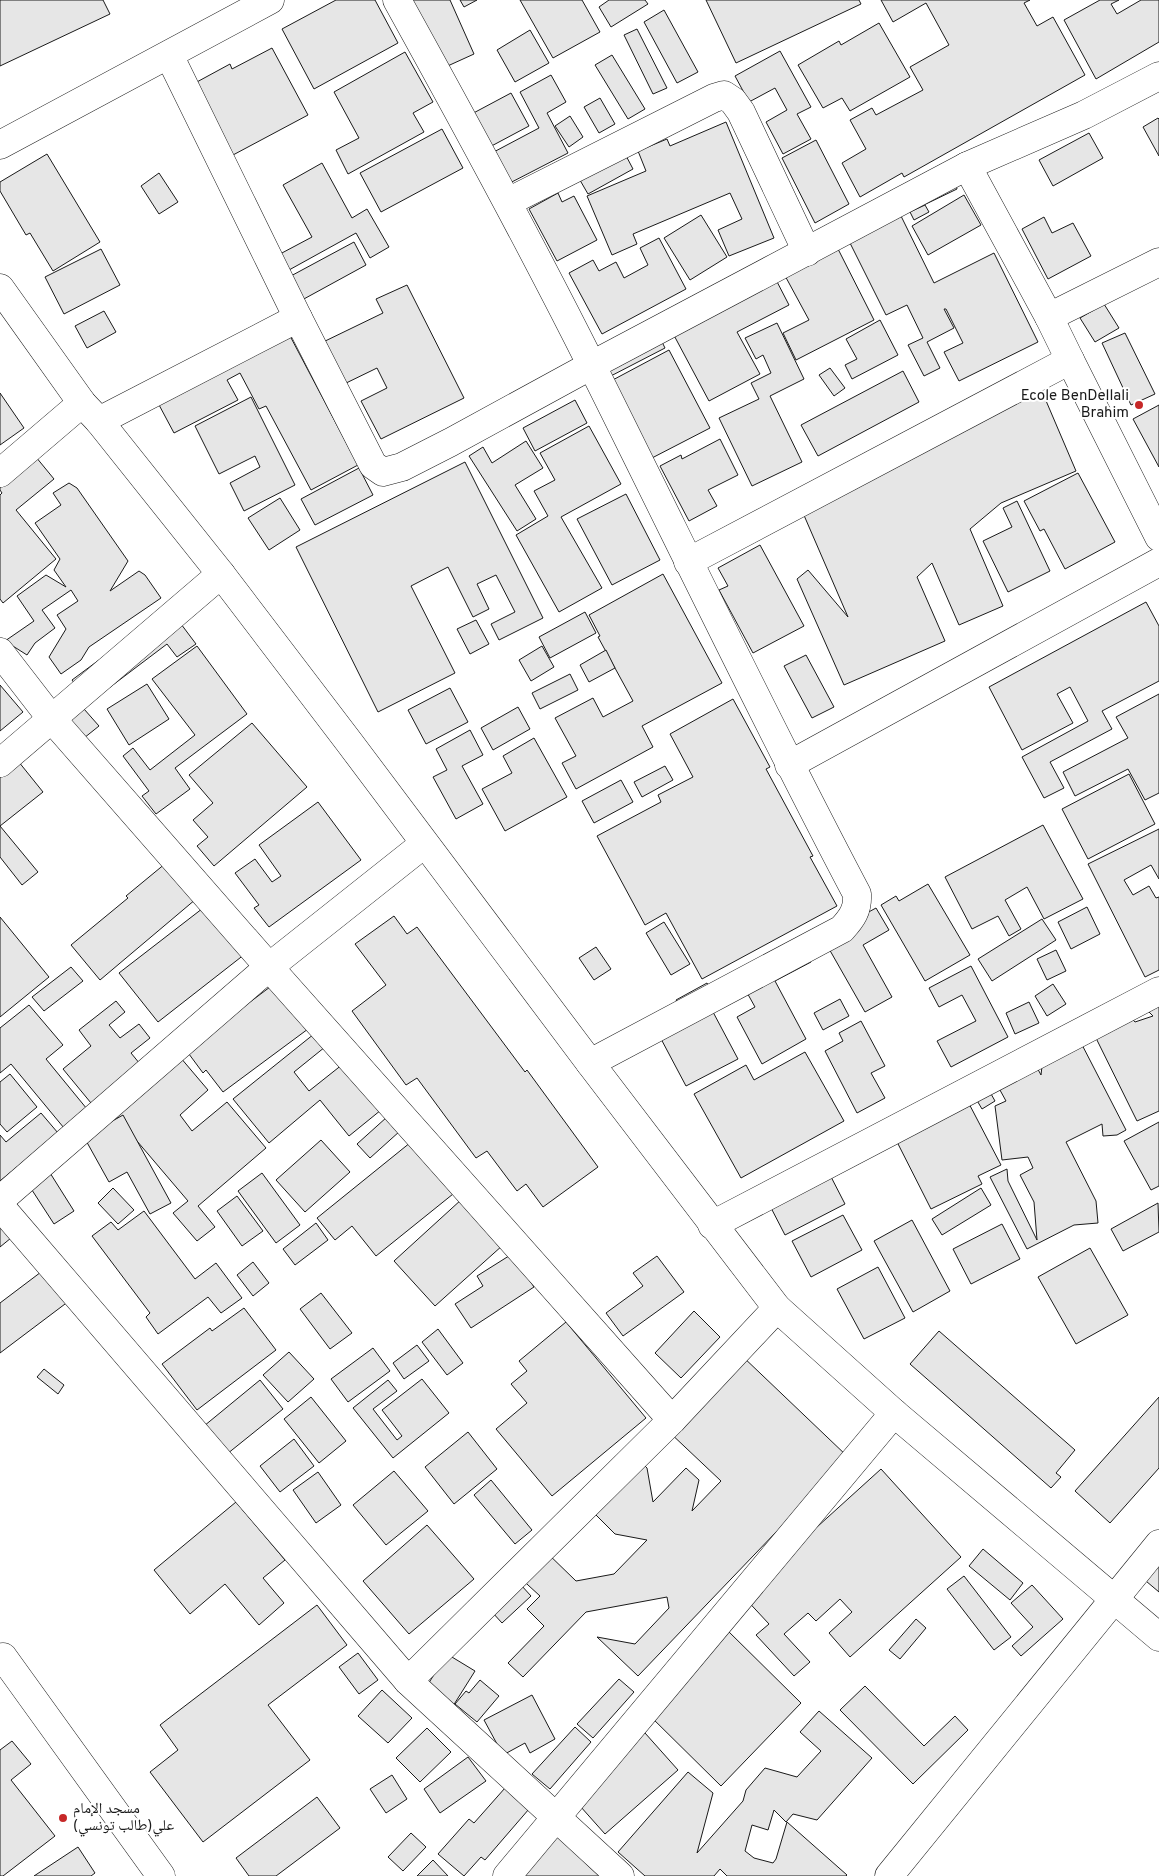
<svg xmlns="http://www.w3.org/2000/svg" width="1159" height="1876" viewBox="0 0 1159 1876" font-family="Overpass,'Noto Naskh Arabic',sans-serif">
  <style>
    .building { fill: #e6e6e6; stroke: #1a1a1a }
    .lines { fill: none; stroke-linecap: round; stroke-linejoin: round }
    .street-casing { stroke: #1a1a1a; stroke-width: 29 }
    .secondary-casing { stroke: #1a1a1a; stroke-width: 29 }
    .street { stroke: #fff; stroke-width: 28 }
    .secondary { stroke: #fff; stroke-width: 28 }
    .poi-dot { fill: #c62828; stroke: #fff; stroke-width: 2 }
    .labels { text-anchor: middle; dominant-baseline: central; stroke-width: 4; stroke-linejoin: round; paint-order: stroke }
    .poi-label { font-size: 15px; fill: #1a1a1a; stroke: #fff; text-anchor: end }
  </style>
  <rect width="100%" height="100%" fill="#fff"/>
  <!-- building -->
  <g class="building">
    <path d="M0,0H103L110,14L0,66Z"/>
    <path d="M336,0H375L398,43L314,89L282,29Z"/>
    <path d="M410,0H450L474,54L441,69Z"/>
    <path d="M460,0H477L464,7Z"/>
    <path d="M520,0H582L600,32L553,58Z"/>
    <path d="M609,0H645L648,4L611,27L599,7Z"/>
    <path d="M706,0H859L861,4L736,63Z"/>
    <path d="M881,0H1030L1024,3L1037,26L1053,17L1085,75L904,177L902,173L860,197L842,163L866,149L850,120L872,108L876,115L923,90L910,67L949,45L926,3L893,22Z"/>
    <path d="M1100,0H1119L1111,4L1117,14L1141,0H1159V42L1096,79L1064,20Z"/>
    <path d="M664,10L698,72L677,83L644,22Z"/>
    <path d="M879,23L910,77L850,111L842,98L823,108L798,65L839,41L841,45Z"/>
    <path d="M637,29L667,88L653,94L624,35Z"/>
    <path d="M530,30L549,63L515,82L497,50Z"/>
    <path d="M272,48L308,115L233,155L195,83L230,64L232,69Z"/>
    <path d="M780,51L811,107L797,114L811,139L783,154L766,122L787,110L775,88L749,102L735,76Z"/>
    <path d="M405,52L433,102L413,113L424,132L348,174L336,150L359,138L334,92Z"/>
    <path d="M612,55L645,109L628,119L595,65Z"/>
    <path d="M551,75L566,102L547,113L568,153L506,185L490,154L539,128L520,92Z"/>
    <path d="M511,93L529,126L484,150L466,117Z"/>
    <path d="M600,98L615,124L599,133L584,107Z"/>
    <path d="M570,116L583,137L569,147L555,126Z"/>
    <path d="M1158,118L1159,119V156L1143,127Z"/>
    <path d="M726,122L774,238L729,256L718,230L742,219L730,193L633,234L637,244L612,255L587,196L646,171L638,151L667,139L670,146Z"/>
    <path d="M442,129L463,168L381,212L360,173Z"/>
    <path d="M1089,133L1103,158L1053,186L1039,160Z"/>
    <path d="M816,140L849,204L815,223L782,158Z"/>
    <path d="M623,150L633,169L588,194L577,175Z"/>
    <path d="M47,154L100,242L53,271L30,233L26,235L0,191V182Z"/>
    <path d="M322,163L352,218L367,209L389,247L370,258L356,233L289,270L280,254L312,237L283,185Z"/>
    <path d="M159,173L178,202L159,214L141,186Z"/>
    <path d="M955,181L957,189L901,216L934,283L994,253L1038,342L959,381L944,352L963,343L946,309H944L954,328L927,342L940,368L924,376L908,345L923,338L907,305L886,315L846,235Z"/>
    <path d="M558,193L562,202L574,196L597,240L557,261L529,209Z"/>
    <path d="M964,195L981,225L928,255L912,226Z"/>
    <path d="M925,205L929,212L914,220L910,212Z"/>
    <path d="M701,215L727,257L690,280L664,238Z"/>
    <path d="M1044,217L1052,233L1073,223L1091,256L1048,279L1022,229Z"/>
    <path d="M659,238L686,289L602,334L569,273L593,260L599,271L616,262L624,278L648,265L640,248Z"/>
    <path d="M354,242L366,265L302,300L289,277Z"/>
    <path d="M836,245L874,320L796,360L783,333L809,320L783,272Z"/>
    <path d="M101,249L120,285L64,314L45,277Z"/>
    <path d="M772,272L789,305L737,332L760,374L709,401L669,326Z"/>
    <path d="M407,285L464,398L381,439L361,401L387,388L377,368L340,386L319,344L383,313L376,299Z"/>
    <path d="M1104,304L1119,328L1095,342L1080,318Z"/>
    <path d="M104,311L116,332L87,348L75,326Z"/>
    <path d="M880,320L898,355L852,379L845,365L857,359L846,339Z"/>
    <path d="M777,323L804,379L770,396L802,462L752,486L719,418L759,399L751,383L771,373L763,355L756,359L745,338Z"/>
    <path d="M1125,333L1155,394L1131,405L1102,343Z"/>
    <path d="M289,334L358,465L311,490L266,406L259,409L240,373L227,380L238,400L174,433L158,403Z"/>
    <path d="M658,334L665,348L605,379L598,365Z"/>
    <path d="M669,350L710,428L650,459L609,382Z"/>
    <path d="M830,368L845,388L834,396L819,375Z"/>
    <path d="M903,371L919,402L818,456L801,425Z"/>
    <path d="M1038,382L1076,471L1001,503L970,529L1003,606L959,625L932,563L917,577L945,641L844,685L797,579L808,570L848,617L803,513Z"/>
    <path d="M0,393L24,428L0,445Z"/>
    <path d="M251,397L295,485L244,511L230,483L260,467L255,456L219,474L195,426Z"/>
    <path d="M575,400L587,423L535,451L523,428Z"/>
    <path d="M1159,405V467L1133,419Z"/>
    <path d="M589,426L621,484L561,517L602,588L559,612L516,535L548,516L534,491L555,480L540,453Z"/>
    <path d="M720,439L738,475L708,490L717,506L689,521L660,466L681,455L682,459Z"/>
    <path d="M526,441L543,468L515,485L536,519L517,531L469,456L483,447L492,463Z"/>
    <path d="M31,451L54,479L16,510L56,559L3,603L0,599V495L2,493L0,490V477Z"/>
    <path d="M465,462L543,618L499,640L491,624L515,612L496,575L477,584L489,609L473,617L448,567L411,586L455,673L378,712L296,547Z"/>
    <path d="M359,468L373,495L315,525L301,499Z"/>
    <path d="M1078,473L1115,542L1065,569L1044,529L1040,531L1024,501Z"/>
    <path d="M69,483L77,488L128,561L110,591L139,571L145,575L161,598L89,647L81,660L61,674L49,657L66,629L57,615L78,601L71,590L42,610L55,628L35,643L27,655L5,641L34,621L17,596L46,575L66,587L54,570L60,559L35,523L61,505L53,493Z"/>
    <path d="M626,494L660,560L612,585L577,519Z"/>
    <path d="M280,498L300,530L269,550L248,518Z"/>
    <path d="M1017,501L1050,571L1008,592L983,541L1012,527L1003,508Z"/>
    <path d="M760,545L804,626L753,653L719,590L728,586L718,568Z"/>
    <path d="M663,574L722,683L642,726L653,747L576,789L562,763L576,756L555,718L593,698L603,717L633,701L598,637L600,636L589,615Z"/>
    <path d="M1146,602L1159,626V681L1102,711L1112,729L1050,762L1064,788L1044,798L1022,757L1088,721L1070,687L1057,694L1073,723L1022,750L989,687Z"/>
    <path d="M169,608L196,644L177,657L167,644L89,703L72,680Z"/>
    <path d="M585,612L596,633L550,658L539,637Z"/>
    <path d="M476,620L489,644L470,654L457,629Z"/>
    <path d="M197,646L247,714L175,768L190,789L156,814L142,796L149,791L123,756L133,748L150,770L195,735L152,679Z"/>
    <path d="M542,646L554,667L531,681L519,660Z"/>
    <path d="M606,650L615,668L589,682L580,665Z"/>
    <path d="M806,655L834,707L812,718L784,666Z"/>
    <path d="M570,674L578,690L540,709L532,693Z"/>
    <path d="M147,684L169,719L129,745L107,709Z"/>
    <path d="M0,685L23,712L0,731Z"/>
    <path d="M450,688L468,722L426,744L408,710Z"/>
    <path d="M1159,694V793L1145,800L1128,769L1075,796L1063,772L1128,738L1116,717Z"/>
    <path d="M733,699L770,767L766,769L813,856L810,857L837,906L702,979L666,913L645,925L597,836L661,802L658,795L693,777L670,734Z"/>
    <path d="M518,707L530,729L493,750L481,728Z"/>
    <path d="M84,709L99,726L84,738L70,721Z"/>
    <path d="M252,723L307,787L214,866L197,846L208,837L193,820L213,803L189,775Z"/>
    <path d="M470,730L483,755L462,766L483,804L456,819L433,777L447,770L436,749Z"/>
    <path d="M534,738L567,797L505,831L482,789L512,773L503,756Z"/>
    <path d="M10,751L43,792L0,826L38,872L22,885L0,857V760Z"/>
    <path d="M665,766L673,780L642,797L634,782Z"/>
    <path d="M1129,774L1155,824L1088,859L1062,809Z"/>
    <path d="M621,780L633,802L594,823L582,801Z"/>
    <path d="M318,802L361,860L269,927L254,908L259,905L235,873L255,859L272,882L281,876L259,845Z"/>
    <path d="M1043,825L1083,899L1044,919L1027,887L1005,900L1021,929L1009,936L998,916L972,929L945,877Z"/>
    <path d="M1159,829V879L1151,865L1124,880L1133,895L1149,886L1156,898L1159,897V970L1145,977L1088,864Z"/>
    <path d="M166,863L196,899L100,980L71,945L128,898L126,896Z"/>
    <path d="M928,884L970,955L925,981L881,905L896,896L899,901Z"/>
    <path d="M207,905L245,954L158,1022L119,973Z"/>
    <path d="M1087,907L1100,934L1071,949L1058,922Z"/>
    <path d="M876,908L889,930L863,945L892,997L865,1012L828,947L852,921Z"/>
    <path d="M394,916L407,934L417,927L525,1072L527,1070L598,1167L543,1207L526,1184L517,1191L487,1151L476,1158L417,1078L406,1085L352,1011L386,985L355,944Z"/>
    <path d="M0,917L49,977L0,1017Z"/>
    <path d="M1042,919L1056,940L992,981L978,959Z"/>
    <path d="M664,922L690,964L671,975L646,933Z"/>
    <path d="M797,938L811,962L775,981L806,1039L762,1064L737,1017L755,1007L745,989Z"/>
    <path d="M596,947L611,969L594,980L579,958Z"/>
    <path d="M1056,950L1066,971L1047,980L1037,959Z"/>
    <path d="M971,966L1008,1037L951,1067L937,1041L976,1021L962,995L939,1007L929,988Z"/>
    <path d="M71,967L83,981L44,1011L32,997Z"/>
    <path d="M707,983L721,1008L713,1012L738,1059L686,1086L651,1020L679,1005L676,1000Z"/>
    <path d="M274,984L308,1029L223,1092L206,1070L203,1073L186,1050Z"/>
    <path d="M1053,984L1066,1004L1047,1016L1035,996Z"/>
    <path d="M1159,996V1111L1137,1121L1092,1030L1128,1014L1135,1022L1153,1016L1142,1005Z"/>
    <path d="M840,999L849,1016L823,1030L814,1013Z"/>
    <path d="M116,1001L125,1012L109,1025L120,1038L139,1024L150,1038L131,1053L140,1064L91,1103L63,1069L91,1046L79,1030Z"/>
    <path d="M1029,1002L1039,1023L1015,1034L1006,1013Z"/>
    <path d="M29,1005L63,1045L46,1059L87,1109L64,1128L11,1064L0,1073V1028Z"/>
    <path d="M861,1021L885,1066L871,1073L885,1098L857,1113L825,1051L843,1041L839,1033Z"/>
    <path d="M314,1034L325,1047L294,1072L309,1091L343,1064L381,1110L349,1136L320,1100L269,1143L233,1099Z"/>
    <path d="M1078,1037L1126,1130L1117,1135L1103,1136L1102,1124L1066,1142L1096,1201L1098,1223L1074,1225L1027,1249L990,1177L1007,1169L1008,1181L1037,1240L1034,1202L1020,1175L1033,1168L1028,1157L1002,1160L995,1106L1006,1101L995,1081L1033,1060L1041,1075L1043,1057Z"/>
    <path d="M805,1052L844,1121L741,1178L694,1094L746,1065L754,1080Z"/>
    <path d="M180,1057L208,1090L180,1115L192,1131L227,1102L266,1148L198,1206L215,1227L197,1241L173,1213L188,1201L114,1114Z"/>
    <path d="M10,1074L37,1107L7,1132L0,1124V1082Z"/>
    <path d="M986,1085L995,1101L982,1109L972,1092Z"/>
    <path d="M965,1096L1001,1165L978,1176L982,1184L931,1209L892,1132Z"/>
    <path d="M41,1113L58,1133L0,1181V1135L6,1142Z"/>
    <path d="M123,1115L171,1203L150,1214L127,1172L109,1182L84,1137Z"/>
    <path d="M387,1117L400,1131L370,1158L357,1144Z"/>
    <path d="M1159,1122V1186L1151,1190L1124,1141Z"/>
    <path d="M416,1138L458,1190L376,1256L352,1226L335,1240L317,1218Z"/>
    <path d="M321,1140L350,1172L305,1212L276,1180Z"/>
    <path d="M40,1157L74,1211L54,1224L19,1170Z"/>
    <path d="M828,1171L845,1204L785,1235L768,1202Z"/>
    <path d="M262,1173L300,1225L276,1243L238,1191Z"/>
    <path d="M113,1188L134,1210L118,1224L98,1203Z"/>
    <path d="M981,1188L991,1205L942,1235L932,1219Z"/>
    <path d="M237,1196L263,1231L242,1246L217,1211Z"/>
    <path d="M462,1199L503,1245L435,1306L394,1261Z"/>
    <path d="M1158,1203L1159,1232L1123,1251L1111,1229Z"/>
    <path d="M144,1211L195,1279L216,1263L242,1298L221,1313L208,1297L158,1334L146,1317L150,1313L92,1236L111,1222L118,1230Z"/>
    <path d="M843,1215L862,1250L811,1277L792,1241Z"/>
    <path d="M912,1220L950,1291L913,1312L874,1241Z"/>
    <path d="M316,1223L328,1240L295,1265L283,1249Z"/>
    <path d="M1002,1224L1020,1259L971,1284L953,1249Z"/>
    <path d="M0,1225L11,1238L0,1247Z"/>
    <path d="M1090,1248L1128,1315L1076,1344L1038,1277Z"/>
    <path d="M512,1254L534,1287L471,1328L455,1304L483,1286L477,1276Z"/>
    <path d="M657,1256L684,1292L623,1336L606,1313L643,1286L633,1273Z"/>
    <path d="M253,1262L269,1283L253,1296L237,1275Z"/>
    <path d="M878,1267L905,1318L864,1339L837,1289Z"/>
    <path d="M45,1269L69,1301L0,1353V1303Z"/>
    <path d="M321,1293L352,1333L330,1349L300,1309Z"/>
    <path d="M244,1308L276,1350L197,1410L162,1364L210,1328L212,1331Z"/>
    <path d="M694,1311L720,1337L681,1378L655,1353Z"/>
    <path d="M566,1322L646,1418L552,1496L496,1429L527,1403L511,1384L527,1371L519,1361Z"/>
    <path d="M438,1329L463,1363L447,1375L422,1342Z"/>
    <path d="M939,1331L1075,1450L1056,1473L1061,1477L1051,1488L910,1364Z"/>
    <path d="M417,1345L429,1361L404,1379L393,1363Z"/>
    <path d="M373,1348L390,1371L348,1402L331,1379Z"/>
    <path d="M289,1352L314,1379L288,1402L263,1375Z"/>
    <path d="M740,1354L848,1457L638,1676L597,1637L635,1644L669,1608L667,1597L586,1612L523,1677L508,1663L544,1626L527,1609L540,1596L516,1574L542,1548L576,1581L614,1574L647,1540L615,1534L590,1509L638,1459L647,1468L653,1502L686,1468L699,1480L692,1511L721,1481L667,1430Z"/>
    <path d="M44,1369L64,1385L58,1394L37,1377Z"/>
    <path d="M422,1379L449,1413L393,1458L353,1408L388,1380L397,1391L373,1409L397,1440L402,1436L382,1410Z"/>
    <path d="M260,1380L283,1409L227,1454L204,1426Z"/>
    <path d="M311,1397L346,1441L319,1463L284,1419Z"/>
    <path d="M1159,1397V1468L1110,1523L1075,1491Z"/>
    <path d="M468,1432L497,1469L454,1504L425,1467Z"/>
    <path d="M294,1439L314,1466L280,1492L260,1466Z"/>
    <path d="M881,1469L961,1557L850,1657L829,1633L852,1612L840,1599L816,1621L808,1613L784,1634L810,1662L794,1676L756,1635L769,1624L742,1595Z"/>
    <path d="M394,1471L428,1511L386,1545L353,1505Z"/>
    <path d="M318,1472L341,1505L316,1523L293,1490Z"/>
    <path d="M491,1480L532,1530L515,1544L474,1495Z"/>
    <path d="M236,1502L285,1560L263,1578L284,1603L259,1625L225,1584L190,1614L154,1570Z"/>
    <path d="M427,1525L474,1579L409,1634L363,1581Z"/>
    <path d="M983,1549L1023,1583L1010,1600L969,1566Z"/>
    <path d="M1159,1553V1592L1140,1576Z"/>
    <path d="M511,1574L531,1596L502,1623L482,1601Z"/>
    <path d="M964,1576L1011,1637L994,1650L947,1589Z"/>
    <path d="M1032,1585L1063,1619L1021,1656L1012,1646L1033,1627L1011,1603Z"/>
    <path d="M317,1605L347,1645L268,1705L310,1760L203,1842L150,1772L178,1750L160,1725Z"/>
    <path d="M916,1619L926,1628L900,1659L889,1650Z"/>
    <path d="M726,1629L801,1703L721,1786L645,1711Z"/>
    <path d="M358,1653L378,1680L359,1694L339,1667Z"/>
    <path d="M447,1654L475,1671L453,1706L425,1689Z"/>
    <path d="M619,1679L634,1692L593,1738L577,1724Z"/>
    <path d="M480,1680L499,1696L477,1722L455,1704L466,1691L469,1693Z"/>
    <path d="M865,1686L924,1746L955,1716L968,1730L913,1784L840,1710Z"/>
    <path d="M382,1690L412,1718L388,1743L358,1716Z"/>
    <path d="M532,1695L555,1739L530,1753L525,1743L503,1755L484,1720Z"/>
    <path d="M819,1711L872,1758L817,1820L793,1814L786,1822L774,1810L768,1830L752,1825L745,1851L754,1858L773,1863L776,1859L787,1822L847,1875L846,1876H727L720,1869L714,1876H645L618,1852L688,1772L713,1793L697,1853L743,1801L746,1790L765,1768L797,1777L821,1751L800,1732Z"/>
    <path d="M575,1727L591,1742L550,1789L532,1774Z"/>
    <path d="M427,1728L451,1752L420,1782L396,1758Z"/>
    <path d="M645,1733L678,1770L605,1834L572,1797Z"/>
    <path d="M12,1741L31,1764L11,1780L55,1836L3,1876H0V1750Z"/>
    <path d="M468,1757L486,1781L440,1813L424,1789Z"/>
    <path d="M392,1775L407,1799L386,1813L370,1789Z"/>
    <path d="M505,1788L529,1809L485,1860L481,1857L464,1876L438,1854L469,1819L474,1823Z"/>
    <path d="M317,1797L340,1828L276,1876H249L236,1858Z"/>
    <path d="M551,1830L599,1876H506Z"/>
    <path d="M411,1833L426,1847L403,1871L388,1857Z"/>
    <path d="M78,1847L95,1873L91,1876H34Z"/>
    <path d="M433,1860L448,1876H417Z"/>
  </g>
  <g class="lines">
    <!-- street casing -->
    <g class="street-casing">
      <g id="street">
        <path d="M397,0C464,121 530,242 592,366C680,542 765,720 857,894C858,910 852,918 842,929L590,1063"/>
        <path d="M169,55L298,318L373,465L383,472L402,467L451,442L592,365L967,166L1084,115L1159,76"/>
        <path d="M0,145L270,0"/>
        <path d="M967,166L1049,317L1070,360"/>
        <path d="M508,202L714,98L724,95L733,101L741,112L807,252"/>
        <path d="M1049,317L1159,262"/>
        <path d="M99,421L298,318"/>
        <path d="M0,473L82,403"/>
        <path d="M688,562L1070,360L1159,537"/>
        <path d="M0,652L51,718L269,967L672,1420"/>
        <path d="M0,763L221,574"/>
        <path d="M789,765L1159,562"/>
        <path d="M0,1200L269,967L424,844"/>
        <path d="M0,1206L408,1681L620,1876"/>
        <path d="M712,1225L1159,991"/>
        <path d="M408,1681L672,1420L777,1308"/>
        <path d="M507,1876L894,1413"/>
        <path d="M889,1876L1159,1544"/>
      </g>
    </g>
    <!-- secondary casing -->
    <g class="secondary-casing">
      <g id="secondary">
        <path d="M0,288L82,403L99,421L221,574L349,742L590,1063L777,1308L894,1413L1159,1637"/>
        <path d="M0,1660L3,1657L161,1876"/>
      </g>
    </g>
    <!-- street -->
    <use href="#street" class="street"/>
    <!-- secondary -->
    <use href="#secondary" class="secondary"/>
  </g>
  <!-- markers -->
  <g class="poi-dot">
    <circle cx="1139" cy="405" r="5"/>
    <circle cx="63" cy="1818" r="5"/>
  </g>
  <g class="labels">
    <!-- poi labels -->
    <g class="poi-label">
      <text x="1129" y="396">Ecole BenDellali<tspan x="1129" dy="17">Brahim</tspan></text>
      <text x="73" y="1809" text-anchor="start">مسجد الإمام<tspan x="73" dy="17">علي(طالب تونسي)</tspan></text>
    </g>
  </g>
</svg>
